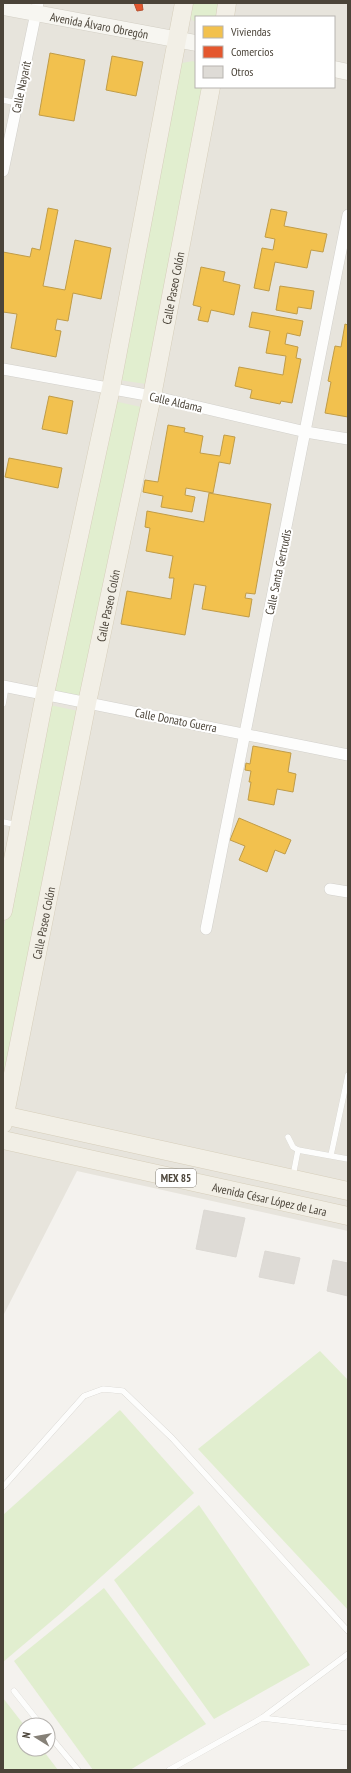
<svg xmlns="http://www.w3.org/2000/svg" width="351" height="1773" viewBox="0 0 351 1773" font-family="'PT Sans Narrow',sans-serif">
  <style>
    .residential { fill: #e7e4dc; fill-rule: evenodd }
    .green { fill: #e1eecf }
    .homes { fill: #f2c14e; stroke: #c09c48 }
    .shops { fill: #e4572e; stroke: #b65131 }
    .building { fill: #dedbd6; stroke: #dcd9d4 }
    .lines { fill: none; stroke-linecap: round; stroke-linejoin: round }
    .lane-casing { stroke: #d2d0cb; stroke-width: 6 }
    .street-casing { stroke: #d2d0cb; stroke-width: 12 }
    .secondary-casing { stroke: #d3cfc5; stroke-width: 17 }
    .primary-casing { stroke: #d6cebb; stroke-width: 19 }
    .lane { stroke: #fdfdfc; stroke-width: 5.5 }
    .street { stroke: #fdfdfc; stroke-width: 11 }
    .secondary { stroke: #f7f6f1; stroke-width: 16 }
    .primary { stroke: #f2efe6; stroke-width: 18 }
    .labels { text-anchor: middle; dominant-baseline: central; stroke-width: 4; stroke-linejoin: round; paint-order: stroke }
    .shield { fill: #fff; stroke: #817c74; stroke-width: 1 }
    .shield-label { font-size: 11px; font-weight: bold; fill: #4b4439 }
    .street-label { font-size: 12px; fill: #4b4439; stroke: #fff }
  </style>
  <rect width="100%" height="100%" fill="#f4f2ee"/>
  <!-- residential -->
  <path class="residential" d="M3,3H348V1231L77,1171L3,1316ZM196,17H334V87H196Z"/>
  <!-- green -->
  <g class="green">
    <path d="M191,3H219L216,17H196V22L192,20L189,11Z"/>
    <path d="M193,61L196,63V87H202L146,384L119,380L176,71L182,63Z"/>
    <path d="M114,401L141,407L85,698L53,691Z"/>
    <path d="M50,705L83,712L11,1064L3,1078V932Z"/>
    <path d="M320,1351L348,1380V1610L198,1449Z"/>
    <path d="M120,1410L194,1493L61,1613L3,1662V1515Z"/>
    <path d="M199,1505L310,1665L214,1719L114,1580Z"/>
    <path d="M104,1588L206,1724L130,1770H93L14,1661Z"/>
    <path d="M3,1698L24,1725V1749H42L58,1770H3Z"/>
  </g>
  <!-- homes -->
  <g class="homes">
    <path d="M50,53L85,60L74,121L39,115Z"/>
    <path d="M112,56L143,62L136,96L106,90Z"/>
    <path d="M48,208L58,210L43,286L65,290L75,240L111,248L101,299L73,293L68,321L57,319L55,330L61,331L56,357L11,348L17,314L3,312V252L30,257L32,248L40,250Z"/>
    <path d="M271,209L287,212L284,226L327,234L323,252L311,250L307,268L275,262L269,291L254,288L262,248L273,250L275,239L265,237Z"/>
    <path d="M201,267L225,272L223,281L240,285L234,315L211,310L208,322L198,320L201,307L193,305Z"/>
    <path d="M280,286L314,291L311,309L298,307L297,314L276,310Z"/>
    <path d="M252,312L303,321L300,336L287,333L285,344L298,347L296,358L301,359L292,403L281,401L280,404L250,398L252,390L235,386L239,367L283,375L286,356L266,353L270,331L249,327Z"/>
    <path d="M345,324L348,325V417L325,413L331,382L328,381L335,346L341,347Z"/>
    <path d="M49,396L73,401L67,434L42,429Z"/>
    <path d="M168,425L185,428L184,432L203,436L200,453L220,456L224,435L235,437L230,464L219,462L213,493L186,488L185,495L195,497L192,512L161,507L163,496L143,492L145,480L158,482Z"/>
    <path d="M9,458L62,468L58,488L5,477Z"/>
    <path d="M209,493L271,504L255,594L246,593L245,598L252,599L249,617L202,609L206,586L194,584L185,635L121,624L127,591L171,599L174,578H169L173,556L146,551L150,528L145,527L147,511L204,522Z"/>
    <path d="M253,746L291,753L288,772L296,774L293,792L277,789L274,805L248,800L251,782H249L251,771L245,770L246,763L250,764Z"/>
    <path d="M239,818L291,840L285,854L275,850L267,872L239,860L245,846L230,840Z"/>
  </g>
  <!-- shops -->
  <path class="shops" d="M134,3H142L143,10L137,11Z"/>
  <!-- building -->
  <g class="building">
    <path d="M204,1210L245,1218L236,1257L196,1249Z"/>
    <path d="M265,1251L300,1258L294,1284L259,1277Z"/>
    <path d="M333,1260L348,1263V1296L327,1291Z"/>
  </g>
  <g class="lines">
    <!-- lane casing -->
    <g class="lane-casing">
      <g id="lane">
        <path d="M3,100L17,103"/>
        <path d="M3,704L6,687"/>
        <path d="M3,822L18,825"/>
        <path d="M288,1137L293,1147L298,1150L348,1159"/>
        <path d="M331,1155L348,1075"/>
        <path d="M293,1176L298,1150"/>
        <path d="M3,1487L84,1396L103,1389L123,1391L172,1438L348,1631"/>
        <path d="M14,1691L41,1725"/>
        <path d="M262,1718L348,1728"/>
        <path d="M48,1734L78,1770"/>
        <path d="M169,1770L262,1718L348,1654"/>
      </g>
    </g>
    <!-- street casing -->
    <g class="street-casing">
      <g id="street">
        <path d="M3,171L38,3"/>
        <path d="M3,369L152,396L306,432L348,439"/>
        <path d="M3,686L348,755"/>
        <path d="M330,889L348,892"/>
        <path d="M206,929L348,215"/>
      </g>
    </g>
    <!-- secondary casing -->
    <g class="secondary-casing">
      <g id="secondary">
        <path id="s1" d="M3,7L196,43"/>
        <path d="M334,69L348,72"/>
      </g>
    </g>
    <!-- primary casing -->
    <g class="primary-casing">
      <g id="primary">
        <path d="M225,17L227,3"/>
        <path d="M3,911L45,694L111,388L184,3"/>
        <path d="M3,1115L348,1191"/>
        <path id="s2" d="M3,1124L87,703L152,396L211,87"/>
        <path id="s3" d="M3,1140L348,1216"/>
      </g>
    </g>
    <!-- lane -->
    <use href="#lane" class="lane"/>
    <!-- street -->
    <use href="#street" class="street"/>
    <!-- secondary -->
    <use href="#secondary" class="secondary"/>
    <!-- primary -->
    <use href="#primary" class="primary"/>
  </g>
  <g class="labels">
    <!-- shield labels -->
    <rect class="shield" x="156" y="1169" width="40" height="18" rx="3"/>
    <g class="shield-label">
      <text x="176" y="1178">MEX 85</text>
    </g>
    <!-- street labels -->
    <g class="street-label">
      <text stroke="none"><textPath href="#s1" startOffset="98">Avenida Álvaro Obregón</textPath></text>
      <text transform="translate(21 87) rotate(-78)">Calle Nayarit</text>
      <text stroke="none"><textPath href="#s2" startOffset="853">Calle Paseo Colón</textPath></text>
      <text transform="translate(176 402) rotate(13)">Calle Aldama</text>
      <text transform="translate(278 572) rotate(-78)">Calle Santa Gertrudis</text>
      <text stroke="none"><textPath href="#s2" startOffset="529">Calle Paseo Colón</textPath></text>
      <text transform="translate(176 720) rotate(11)">Calle Donato Guerra</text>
      <text stroke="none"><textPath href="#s2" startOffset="205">Calle Paseo Colón</textPath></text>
      <text stroke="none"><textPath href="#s3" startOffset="273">Avenida César López de Lara</textPath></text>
    </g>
  </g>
  <!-- border -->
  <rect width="351" height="1773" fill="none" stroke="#4b4439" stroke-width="8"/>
  <!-- legend -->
  <rect x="195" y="16" width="140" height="72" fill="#ffffff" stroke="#b7b4b0"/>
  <rect x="203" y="26" width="20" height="12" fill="#f2c14e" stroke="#b7b4b0"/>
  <text x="231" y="36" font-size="12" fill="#4b4439">Viviendas</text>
  <rect x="203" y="46" width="20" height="12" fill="#e4572e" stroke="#b7b4b0"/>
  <text x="231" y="56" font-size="12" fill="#4b4439">Comercios</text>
  <rect x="203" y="66" width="20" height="12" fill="#dedbd6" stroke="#b7b4b0"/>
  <text x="231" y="76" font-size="12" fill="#4b4439">Otros</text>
  <!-- north arrow -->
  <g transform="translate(36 1737) rotate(281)"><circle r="19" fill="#ffffff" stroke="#b7b4b0"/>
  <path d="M0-3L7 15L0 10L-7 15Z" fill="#868178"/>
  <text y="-6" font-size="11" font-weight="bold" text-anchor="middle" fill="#4b4439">N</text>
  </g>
</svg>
